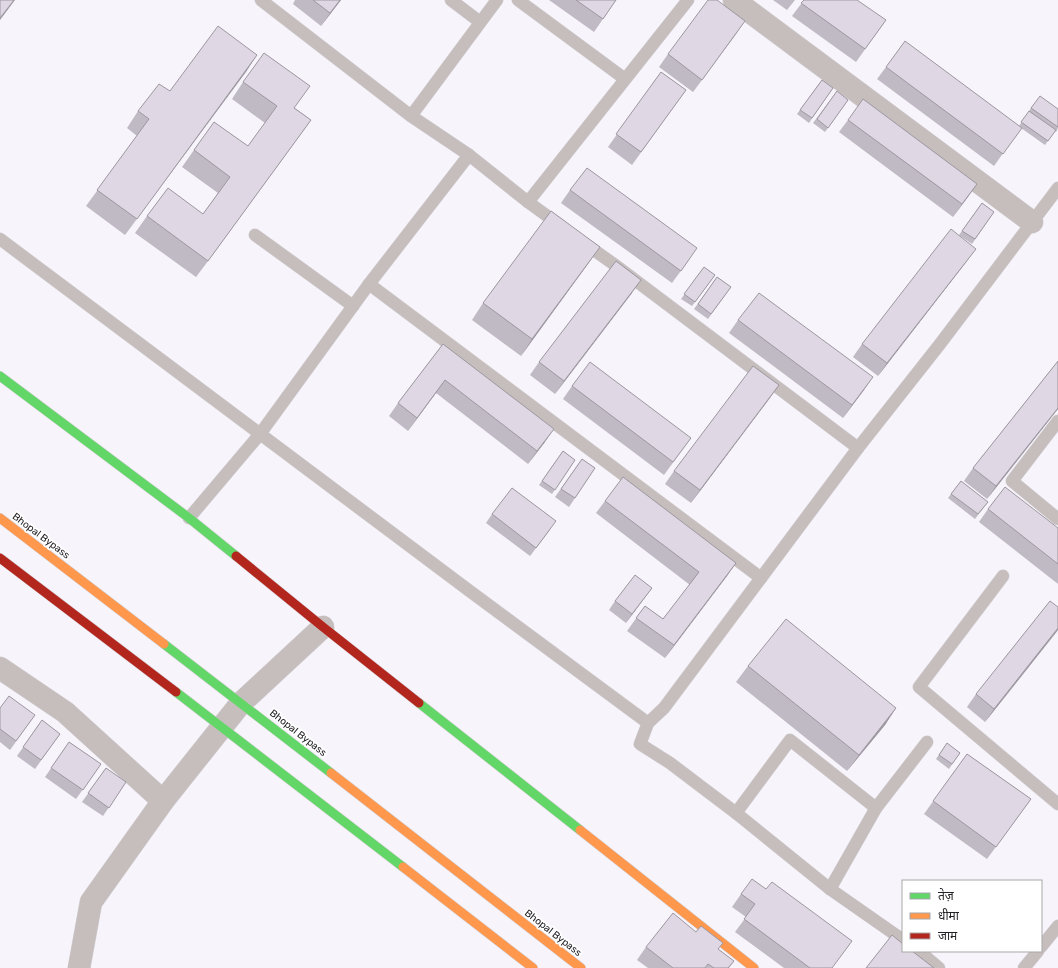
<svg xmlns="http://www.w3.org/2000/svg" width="1058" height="968" viewBox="0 0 1058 968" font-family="Rubik,'Noto Sans Devanagari',sans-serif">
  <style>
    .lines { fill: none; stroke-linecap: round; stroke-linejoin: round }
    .lane-casing { stroke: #d2cfd4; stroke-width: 13 }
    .street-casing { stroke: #d2cfd4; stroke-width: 23 }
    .fast-casing { stroke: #d2cfd4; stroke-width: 10 }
    .slow-casing { stroke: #d2cfd4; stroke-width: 10 }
    .jam-casing { stroke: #d2cfd4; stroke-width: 10 }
    .lane { stroke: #c6bebd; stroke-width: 12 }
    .street { stroke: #c6bebd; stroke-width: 22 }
    .fast { stroke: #63d668; stroke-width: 9 }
    .slow { stroke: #ff974d; stroke-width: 9 }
    .jam { stroke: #b3261e; stroke-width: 9 }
    .wall { fill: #c0bac4 }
    .shaded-wall { fill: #9c97a0 }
    .building { fill: #dfd8e4; stroke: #9c97a0 }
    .labels { text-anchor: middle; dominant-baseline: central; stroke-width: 3.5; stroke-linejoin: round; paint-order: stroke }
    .street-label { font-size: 10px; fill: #242226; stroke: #fff }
  </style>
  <rect width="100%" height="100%" fill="#f8f4fb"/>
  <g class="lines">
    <!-- lane casing -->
    <g class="lane-casing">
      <g id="lane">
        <path d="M261,0L411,116L469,155L528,202L561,226"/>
        <path d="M451,0L480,22"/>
        <path d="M518,0L625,79"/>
        <path d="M411,116L497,0"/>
        <path d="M528,202L688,0"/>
        <path d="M255,235L353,306"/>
        <path d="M0,239L471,592L648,723"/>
        <path d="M584,243L615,265L858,448"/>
        <path d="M369,284L761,578"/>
        <path d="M1058,421L1012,481L1058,519"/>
        <path d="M189,518L260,434L369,284L469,155"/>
        <path d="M1003,576L919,687L1058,804"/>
        <path d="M736,813L790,740L876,808"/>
        <path d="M830,889L876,808L927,742"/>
        <path d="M903,940L830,889L736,813L670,763L640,744L648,723L664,708L858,448L940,344L1058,188"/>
        <path d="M1041,947L1058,926"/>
        <path d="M919,951L939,968"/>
        <path d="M1024,968L1038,951"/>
      </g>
    </g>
    <!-- street casing -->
    <g class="street-casing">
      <g id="street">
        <path d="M734,0L1032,222"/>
        <path d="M0,668L65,712L163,801"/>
        <path d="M79,968L91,902L163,801L241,703L323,627"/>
      </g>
    </g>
    <!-- fast casing -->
    <g class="fast-casing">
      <g id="fast">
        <path d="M0,376L189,518L236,556"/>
        <path d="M164,644L331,773"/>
        <path d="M176,692L403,867"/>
        <path d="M419,703L580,830"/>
      </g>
    </g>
    <!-- slow casing -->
    <g class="slow-casing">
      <g id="slow">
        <path d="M0,518L164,644"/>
        <path d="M331,773L581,968"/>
        <path d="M580,830L754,968"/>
        <path d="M403,867L533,968"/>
      </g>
    </g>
    <!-- jam casing -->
    <g class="jam-casing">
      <g id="jam">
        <path d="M236,556L323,627L419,703"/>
        <path d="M0,558L176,692"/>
      </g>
    </g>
    <!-- lane -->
    <use href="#lane" class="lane"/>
    <!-- street -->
    <use href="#street" class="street"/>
    <!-- fast -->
    <use href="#fast" class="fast"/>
    <!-- slow -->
    <use href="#slow" class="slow"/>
    <!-- jam -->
    <use href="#jam" class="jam"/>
  </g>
  <!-- wall -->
  <g class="wall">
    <path d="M295,0H341L321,26L293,4Z"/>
    <path d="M549,0H616L594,32Z"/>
    <path d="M773,0H795L787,10Z"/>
    <path d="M804,0L886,20L856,62L792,16Z"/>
    <path d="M736,34L693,92L659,67L668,54Z"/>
    <path d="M257,55L125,235L86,206L137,136L127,128L138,111L170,91Z"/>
    <path d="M886,67L1019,126L1031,108L1058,109V128L1056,132L1055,131L1045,145L1021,128L994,166L877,79Z"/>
    <path d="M661,72L686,90L632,165L608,147Z"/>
    <path d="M822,80L833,88L809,123L797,114Z"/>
    <path d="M243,82L295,108L311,120L196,277L135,233L147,216L203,214L218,193L182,167L194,150L248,146L265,123L232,99Z"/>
    <path d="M837,91L848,100L825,132L813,123Z"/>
    <path d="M848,120L977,184L953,217L839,132Z"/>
    <path d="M570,190L688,261L672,283L561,203Z"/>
    <path d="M982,203L994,212L972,244L959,235Z"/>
    <path d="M600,247L521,356L472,320L483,303Z"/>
    <path d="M967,261L878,376L853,357L862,344Z"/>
    <path d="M704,267L715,275L692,306L681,299Z"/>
    <path d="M717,277L731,287L708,319L694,309Z"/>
    <path d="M632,293L555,394L530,375L539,362Z"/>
    <path d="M738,320L864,390L843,418L729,333Z"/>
    <path d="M443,344L545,442L528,464L436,393L408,431L389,416L398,403Z"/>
    <path d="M1058,361V409L987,499L964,481L973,468Z"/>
    <path d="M779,385L691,503L665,484L674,471Z"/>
    <path d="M572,386L691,438L664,475L563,399Z"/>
    <path d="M563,451L575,460L552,494L539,485Z"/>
    <path d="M582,459L595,468L569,507L555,497Z"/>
    <path d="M961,481L988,502L975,519L948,498Z"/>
    <path d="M605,501L736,563L727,576L665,658L627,631L645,606L663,619L690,585L596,513Z"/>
    <path d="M988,509L1058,528V584L979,522Z"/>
    <path d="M492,514L550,530L530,556L486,523Z"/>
    <path d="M652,588L626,623L609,610L615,601Z"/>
    <path d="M1058,630L985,722L967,707L976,694Z"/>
    <path d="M748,666L896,708L885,725L847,771L736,682Z"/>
    <path d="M0,708L35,715L10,750L0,742Z"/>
    <path d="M42,720L60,734L35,769L17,756Z"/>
    <path d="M69,742L101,764L76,799L45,777Z"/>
    <path d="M947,743L960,753L949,769L936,759Z"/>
    <path d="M967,754L1031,799L987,859L924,814Z"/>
    <path d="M106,768L126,782L103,816L82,802Z"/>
    <path d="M766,889L832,968H784L735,932L746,917L732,907L741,894Z"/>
    <path d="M696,932L734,961L729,968H648L637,960L646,947Z"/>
  </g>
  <!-- shaded-wall -->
  <g class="shaded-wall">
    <path d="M14,0H15L0,20V18Z"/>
    <path d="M340,0H341L321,26L330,13Z"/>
    <path d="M745,21L736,34L693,92L702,80Z"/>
    <path d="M257,55L246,72L125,235L137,219Z"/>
    <path d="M311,120L299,136L196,277L208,261Z"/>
    <path d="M977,184L968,197L953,217L962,204Z"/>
    <path d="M600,247L588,264L521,356L532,339Z"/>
    <path d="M976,249L967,261L878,376L887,363Z"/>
    <path d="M641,280L632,293L555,394L564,381Z"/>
    <path d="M873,377L864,390L843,418L852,405Z"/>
    <path d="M445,380L436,393L408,431L417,418Z"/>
    <path d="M779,385L770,398L691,503L700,490Z"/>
    <path d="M1058,408V409L987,499L996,486Z"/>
    <path d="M554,429L545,442L528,464L537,451Z"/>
    <path d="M736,563L727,576L665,658L674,645Z"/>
    <path d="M652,588L646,596L626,623L632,614Z"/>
    <path d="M1058,628V630L985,722L994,709Z"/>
    <path d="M896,708L885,725L847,771L859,755Z"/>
  </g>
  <!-- building -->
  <g class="building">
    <path d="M0,0H14L0,18Z"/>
    <path d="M313,0H340L330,13Z"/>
    <path d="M576,0H616L603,19Z"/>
    <path d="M708,0H717L745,21L702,80L668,54Z"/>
    <path d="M804,0H857L886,20L865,49L801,3Z"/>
    <path d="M218,26L257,55L137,219L97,190L149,119L138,111L159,84L170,91Z"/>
    <path d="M905,41L1022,128L1003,154L886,67Z"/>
    <path d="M264,53L310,86L294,108L311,120L208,261L147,216L168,188L203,214L230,177L194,150L214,122L248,146L277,106L243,82Z"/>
    <path d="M661,72L686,90L641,152L616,134Z"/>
    <path d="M822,80L833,88L812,118L800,110Z"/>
    <path d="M837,91L848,100L828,128L817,119Z"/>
    <path d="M1040,96L1058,109V127L1031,108Z"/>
    <path d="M863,99L977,184L962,204L848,120Z"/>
    <path d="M1029,111L1056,130L1048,141L1021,122Z"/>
    <path d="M587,168L697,248L681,271L570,190Z"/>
    <path d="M982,203L994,212L975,239L962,231Z"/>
    <path d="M551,211L600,247L532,339L483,303Z"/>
    <path d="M951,229L976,249L887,363L862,344Z"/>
    <path d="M616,261L641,280L564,381L539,362Z"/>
    <path d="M704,267L715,275L695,302L684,294Z"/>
    <path d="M717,277L731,287L711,314L698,304Z"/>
    <path d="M759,293L873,377L852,405L738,320Z"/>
    <path d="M443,344L554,429L537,451L445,380L417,418L398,403Z"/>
    <path d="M1058,361V408L996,486L973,468Z"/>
    <path d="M590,362L691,438L673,462L572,386Z"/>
    <path d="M753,366L779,385L700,490L674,471Z"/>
    <path d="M563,451L575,460L555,490L542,481Z"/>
    <path d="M582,459L595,468L575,498L561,489Z"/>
    <path d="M623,477L736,563L674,645L636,618L645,606L663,619L699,572L605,501Z"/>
    <path d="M961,481L988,502L978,514L951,494Z"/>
    <path d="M1005,487L1058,528V564L988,509Z"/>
    <path d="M512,488L556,521L536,548L492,514Z"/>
    <path d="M635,575L652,588L632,614L615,601Z"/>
    <path d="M1050,601L1058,607V628L994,709L976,694Z"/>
    <path d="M786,619L896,708L859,755L748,666Z"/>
    <path d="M9,696L35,715L16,741L0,729V708Z"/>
    <path d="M42,720L60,734L41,760L23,747Z"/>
    <path d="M69,742L101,764L83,790L51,768Z"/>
    <path d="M947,743L960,753L952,764L939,755Z"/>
    <path d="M967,754L1031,799L996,847L933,801Z"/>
    <path d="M106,768L126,782L109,808L88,793Z"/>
    <path d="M752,879L766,889L772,882L852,941L832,968H810L744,919L755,904L741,894Z"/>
    <path d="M673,913L696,932L701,926L723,943L718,949L734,961L728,968H714L708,964L705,968H673L646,947Z"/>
    <path d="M892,935L903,944V951H912L934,968H866Z"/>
  </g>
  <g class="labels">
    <!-- street labels -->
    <g class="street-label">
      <text transform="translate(41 536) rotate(37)">Bhopal Bypass</text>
      <text transform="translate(298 733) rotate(38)">Bhopal Bypass</text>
      <text transform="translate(553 933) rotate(38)">Bhopal Bypass</text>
    </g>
  </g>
  <!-- legend -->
  <rect x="902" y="880" width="140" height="72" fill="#ffffff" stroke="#a7a7a8"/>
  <rect x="910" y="893" width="20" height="6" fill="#63d668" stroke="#a7a7a8"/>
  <text x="938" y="900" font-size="12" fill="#242226">तेज़</text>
  <rect x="910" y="913" width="20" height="6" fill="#ff974d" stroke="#a7a7a8"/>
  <text x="938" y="920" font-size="12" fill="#242226">धीमा</text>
  <rect x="910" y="933" width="20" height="6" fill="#b3261e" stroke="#a7a7a8"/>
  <text x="938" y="940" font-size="12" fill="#242226">जाम</text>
</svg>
